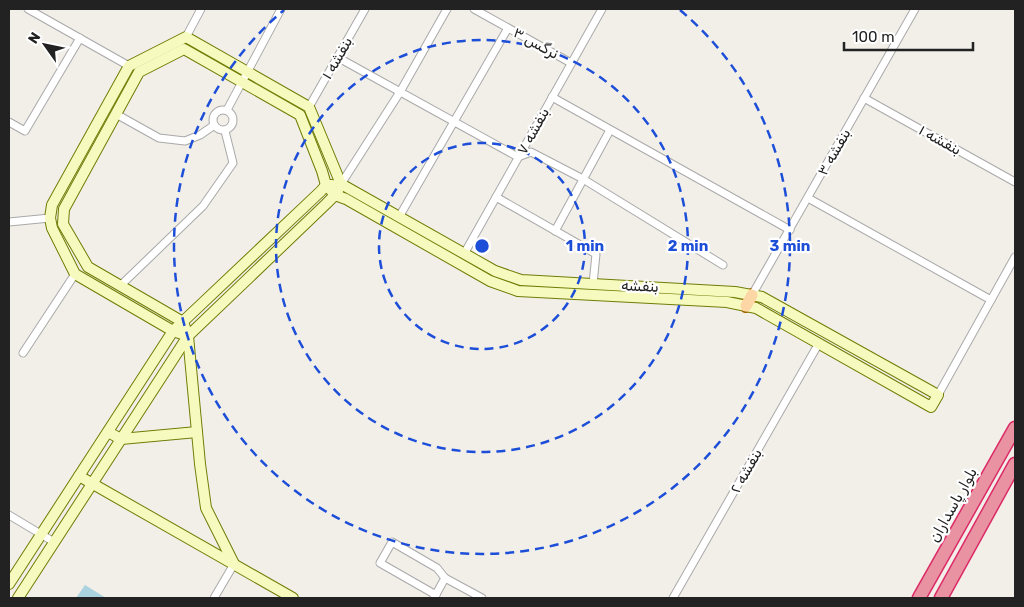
<svg xmlns="http://www.w3.org/2000/svg" width="1024" height="607" viewBox="0 0 1024 607" font-family="Rubik,'Noto Naskh Arabic',sans-serif">
  <style>
    .water { fill: #aad3df }
    .lines { fill: none; stroke-linecap: round; stroke-linejoin: round }
    .street-casing { stroke: #a9a9a9; stroke-width: 9 }
    .secondary-casing { stroke: #707d05; stroke-width: 12 }
    .primary-casing { stroke: #a06b00; stroke-width: 14 }
    .highway-casing { stroke: #dc2a67; stroke-width: 15 }
    .street { stroke: #fff; stroke-width: 7 }
    .secondary { stroke: #f7fabf; stroke-width: 10 }
    .primary { stroke: #fcd6a4; stroke-width: 11 }
    .highway { stroke: #e892a2; stroke-width: 12 }
    .ring { fill: none; stroke: #1d4ed8; stroke-width: 2.5; stroke-dasharray: 9 6 }
    .labels { text-anchor: middle; dominant-baseline: central; stroke-width: 4.5; stroke-linejoin: round; paint-order: stroke }
    .street-label { font-size: 15px; fill: #222; stroke: #fff }
    .centre { fill: #1d4ed8; stroke: #fff; stroke-width: 2.5 }
    .ring-label { font-size: 15px; text-anchor: middle; font-weight: bold; fill: #1d4ed8; stroke: #fff; stroke-width: 4.5; stroke-linejoin: round; paint-order: stroke }
  </style>
  <rect width="100%" height="100%" fill="#f2efe9"/>
  <!-- water -->
  <path class="water" d="M85,585L106,598H76Z"/>
  <g class="lines">
    <!-- street casing -->
    <g class="street-casing">
      <g id="street">
        <path d="M28,9L129,66"/>
        <path d="M474,9L571,63"/>
        <path d="M186,37L201,9"/>
        <path d="M337,57L518,157L531,152L583,179L723,265"/>
        <path d="M552,97L790,230"/>
        <path d="M864,98L1015,182"/>
        <path d="M309,107L365,9"/>
        <circle cx="223" cy="120" r="10"/>
        <path d="M227,110L281,9"/>
        <path d="M116,114L159,138L185,141L200,135L213,126"/>
        <path d="M9,122L25,131L80,38"/>
        <path d="M341,184L400,92L447,9"/>
        <path d="M496,197L596,254L593,284"/>
        <path d="M808,198L991,300"/>
        <path d="M399,217L508,28"/>
        <path d="M9,222L50,218"/>
        <path d="M555,231L610,130"/>
        <path d="M464,254L602,9"/>
        <path d="M120,286L203,206L233,163L225,131"/>
        <path d="M752,295L915,9"/>
        <path d="M23,353L75,274"/>
        <path d="M938,395L1015,257"/>
        <path d="M9,515L54,542"/>
        <path d="M436,595L380,563L392,542L437,568L445,578"/>
        <path d="M214,598L234,564"/>
        <path d="M434,598L445,578L482,598"/>
        <path d="M673,598L819,343"/>
      </g>
    </g>
    <!-- secondary casing -->
    <g class="secondary-casing">
      <g id="secondary">
        <path d="M188,336L173,331L75,274L52,228L50,218L52,205L129,66L186,37L309,107L341,184"/>
        <path d="M108,432L121,439L197,432"/>
        <path d="M79,476L293,598"/>
        <path d="M234,564L206,508L200,464L188,336L183,322L88,267L63,224L64,209L139,72L184,49L300,115L322,171L326,185L335,195L346,199L490,281L518,291L727,302L756,308L931,407L938,395L762,297L735,292L521,280L495,271L341,184"/>
        <path d="M9,584L173,331L321,191L326,185H332"/>
        <path d="M18,598L188,336L326,204L335,195L338,191"/>
      </g>
    </g>
    <!-- primary casing -->
    <g class="primary-casing">
      <path id="primary" d="M746,306L752,295"/>
    </g>
    <!-- highway casing -->
    <g class="highway-casing">
      <g id="highway">
        <path d="M919,598L1015,428"/>
        <path d="M941,598L1015,464"/>
      </g>
    </g>
    <!-- street -->
    <use href="#street" class="street"/>
    <!-- secondary -->
    <use href="#secondary" class="secondary"/>
    <!-- primary -->
    <use href="#primary" class="primary"/>
    <!-- highway -->
    <use href="#highway" class="highway"/>
  </g>
  <!-- distance rings -->
  <g class="ring">
    <circle cx="482" cy="246" r="103"/>
    <circle cx="482" cy="246" r="206"/>
    <path d="M680 10A308 308 0 1 1 284 10"/>
  </g>
  <g class="labels">
    <!-- street labels -->
    <g class="street-label">
      <text transform="translate(536 43) rotate(29)">نرگس ۳</text>
      <text transform="translate(337 58) rotate(-60)">بنفشه ۱</text>
      <text transform="translate(533 131) rotate(-61)">بنفشه ۷</text>
      <text transform="translate(940 140) rotate(29)">بنفشه ۱</text>
      <text transform="translate(834 152) rotate(-60)">بنفشه ۳</text>
      <text transform="translate(640 286) rotate(3)">بنفشه</text>
      <text transform="translate(746 471) rotate(-60)">بنفشه ۲</text>
      <text transform="translate(953 505) rotate(-61)">بلوار پاسداران</text>
    </g>
  </g>
  <circle cx="482" cy="246" r="8" class="centre"/>
  <g class="ring-label">
    <text x="585" y="251">1 min</text>
    <text x="688" y="251">2 min</text>
    <text x="790" y="251">3 min</text>
  </g>
  <!-- border -->
  <rect width="1024" height="607" fill="none" stroke="#222222" stroke-width="20"/>
  <!-- north arrow -->
  <g transform="translate(45 45) rotate(303)" stroke="#ffffff" stroke-width="4" paint-order="stroke">
  <path d="M0-4L9 19L0 12L-9 19Z" fill="#222222"/>
  <text y="-8" font-size="14" font-weight="bold" text-anchor="middle" fill="#222222">N</text>
  </g>
  <!-- scale -->
  <path d="M844 42v8h129v-8" fill="none" stroke="#222222" stroke-width="2.5"/>
  <text x="852" y="42" font-size="15" fill="#222222" stroke="#ffffff" stroke-width="4" paint-order="stroke">100 m</text>
</svg>
